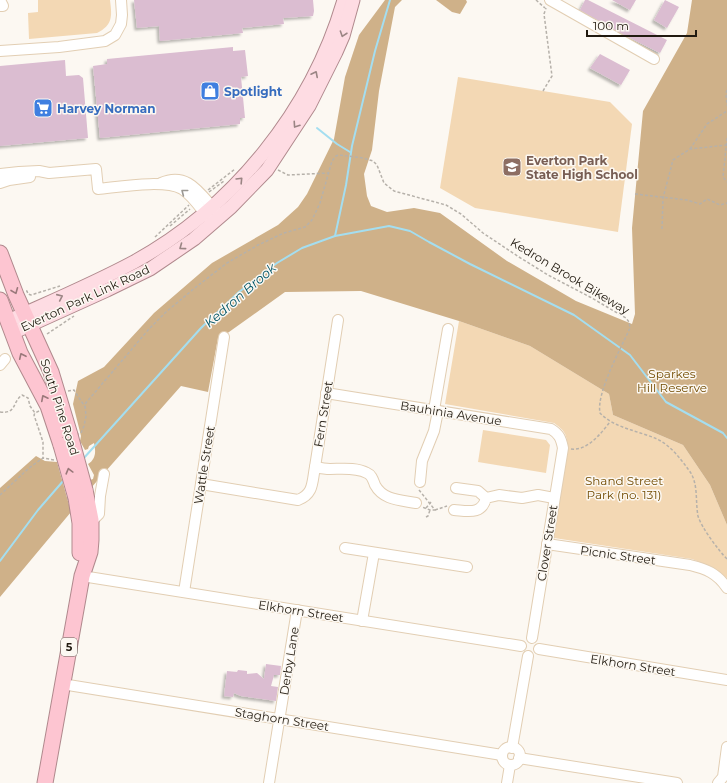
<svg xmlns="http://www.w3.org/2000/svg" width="727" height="783" viewBox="0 0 727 783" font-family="Montserrat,sans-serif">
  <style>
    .green { fill: #f3d8b4 }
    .forest { fill: #cfb189 }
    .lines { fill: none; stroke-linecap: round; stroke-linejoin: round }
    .stream { stroke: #a4def0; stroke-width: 2 }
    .building { fill: #dbbdd1; filter: url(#shadow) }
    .minor-casing { stroke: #e2ceb3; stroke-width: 12 }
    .major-casing { stroke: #b0898d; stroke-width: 15 }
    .highway-casing { stroke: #b0898d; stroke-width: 17 }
    .path { stroke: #b6b1aa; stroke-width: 1.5; stroke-dasharray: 3 2; stroke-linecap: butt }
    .minor { stroke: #fff; stroke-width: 10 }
    .major { stroke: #fedce3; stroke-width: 13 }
    .highway { stroke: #fdc5d1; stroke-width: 15 }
    .highway-bridge-casing { stroke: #b0898d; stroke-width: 17; stroke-linecap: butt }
    .highway-bridge { stroke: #fdc5d1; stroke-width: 15 }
    .oneway { stroke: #9b8584 }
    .oneway2 { stroke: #9b9893 }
    .oneway3 { stroke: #9a787a }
    .labels { text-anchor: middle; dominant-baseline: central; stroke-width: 3; stroke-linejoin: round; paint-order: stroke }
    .shield { fill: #fcf8f2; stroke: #635d54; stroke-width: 1 }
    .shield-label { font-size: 11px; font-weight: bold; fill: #211a10 }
    .shop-label { font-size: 12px; font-weight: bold; fill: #366cbe; stroke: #fcf8f2; text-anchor: start }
    .education-label { font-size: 12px; font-weight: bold; fill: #785e54; stroke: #fcf8f2; text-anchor: start }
    .street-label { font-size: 12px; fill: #211a10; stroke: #fcf8f2 }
    .park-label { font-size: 12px; fill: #734c02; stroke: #fcf8f2 }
    .water-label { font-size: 13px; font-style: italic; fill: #005567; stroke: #fcf8f2 }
  </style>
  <defs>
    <filter id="shadow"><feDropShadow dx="-2.5" dy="2.5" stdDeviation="1" flood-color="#0004"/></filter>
  </defs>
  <rect width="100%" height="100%" fill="#fcf8f2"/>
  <!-- green -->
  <g class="green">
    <path d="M38,0H110C112,16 113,25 97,33L29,39L28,13L38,12Z"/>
    <path d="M458,77L610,102L632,124L618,232L475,208L440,188Z"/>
    <path d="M459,321L530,346L609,394L613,415L683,445L710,485L727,525V578L712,567L692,559L554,538L568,446C566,433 565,431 554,423L445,404Z"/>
    <path d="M483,430L546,440L550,445L546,473L478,462Z"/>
  </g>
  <!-- forest -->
  <g class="forest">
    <path d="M385,0H402L395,7L379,91L372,150L364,174L367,196L371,206L387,212L414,208L440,213L507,261L576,301L632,324L635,314L632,228L643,111L687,33L692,0H727V525L710,485L683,445L613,415L609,394L530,346L459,321L361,291L285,292L222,337L218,338L208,392L181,386L90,489V480L93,479L94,475L88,464C96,459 96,451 94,443L89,446L88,449L85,450L80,441L81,436L73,404L78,381L104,367L154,313L212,263L278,225L298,207L307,194L334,139L345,77L359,35Z"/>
    <path d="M436,0H466L467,2L460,14L452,12Z"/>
    <path d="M36,456L45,461L57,462L71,512L0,597V488Z"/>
  </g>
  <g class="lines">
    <!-- stream -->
    <g class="stream">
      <path d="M317,128L337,144L350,152"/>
      <path d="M335,236L346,185L352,146L375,51L390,0"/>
      <path d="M83,459L201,328L239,292L277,263L302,248L335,236L389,226L410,231L429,242L470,264L574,315L630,355L666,402L723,433L727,438"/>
      <path d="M0,561L38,510L64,480"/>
    </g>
  </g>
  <!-- building -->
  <g class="building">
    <path d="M134,0H313L314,11L313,16L283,18L284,24L242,28L243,33L160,41L159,26L137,28Z"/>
    <path d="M585,0H588L667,40L660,53L626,36L580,10Z"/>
    <path d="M612,0H636L630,10Z"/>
    <path d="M665,0L679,7L667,28L654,20Z"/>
    <path d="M233,47V51L245,50L248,76L241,77L245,118H240V124L100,138L93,66L107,64V59Z"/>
    <path d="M600,54L630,70L621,85L590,68Z"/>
    <path d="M65,60L66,76L79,75L83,78L88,138L0,146V66Z"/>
    <path d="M266,664L281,666L280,675H274L271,686L278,687L276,701L241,696L234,693L233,697L224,696L227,671L237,672L238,670L247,671V674L257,673L264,679Z"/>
  </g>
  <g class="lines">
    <!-- minor casing -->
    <g class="minor-casing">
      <g id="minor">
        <path d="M550,0L654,59"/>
        <path d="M0,6H3L0,0"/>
        <path d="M0,51L59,47L105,41L115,35L121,24L122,15L121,0"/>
        <path d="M0,174L19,172L39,171L49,173L96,169L98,189C119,187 164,179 182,189C193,196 201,209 209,219"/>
        <path d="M0,183L9,180L30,177"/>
        <path d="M161,183C188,171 200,194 217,212"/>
        <path d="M0,365L5,359"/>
        <path d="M326,393L551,429C559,434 561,438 563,448L532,638"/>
        <path d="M434,410L448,329"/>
        <path d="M315,467C320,468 325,469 330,469C341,469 356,467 367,473C372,475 373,480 375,485C383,500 400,500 416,503"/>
        <path d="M420,482L422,461L434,431L438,411"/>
        <path d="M201,484L298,500C314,494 312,482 315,467L338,320"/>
        <path d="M456,488L478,491L486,498"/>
        <path d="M454,510C468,511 482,515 486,498L499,495L522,498L538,495L554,498"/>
        <path d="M86,521L95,518L99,514L100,496L104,474"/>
        <path d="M547,544L690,565C706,569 717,573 727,588"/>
        <path d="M345,548L467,567"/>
        <path d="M82,576L521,646"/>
        <path d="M184,592L224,337"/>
        <path d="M362,621L374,553"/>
        <path d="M539,649L727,680"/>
        <path d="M62,684L502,755"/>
        <circle cx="511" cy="756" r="9"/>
        <path d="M512,748L528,656"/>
        <path d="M519,758L677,783"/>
        <path d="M269,783L297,610"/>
        <path d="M507,783L510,765"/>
        <path d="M718,783L723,777L727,747"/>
      </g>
    </g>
    <!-- major casing -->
    <g class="major-casing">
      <g id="major">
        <path d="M8,321C50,302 93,284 134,262C234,207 312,110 344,0"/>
        <path d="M12,333L107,290L150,269L194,239L231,207L267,170L309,106L336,52L343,36L353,0"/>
      </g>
    </g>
    <!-- highway casing -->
    <g class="highway-casing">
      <g id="highway">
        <path d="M0,253L16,295L51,372L70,435"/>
        <path d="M0,300L20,353L48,406L61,445"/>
        <path d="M76,498L80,523V553"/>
        <path d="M45,783L82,576L90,552L91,540V520L85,490"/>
      </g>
    </g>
    <!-- path -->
    <g class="path">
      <path d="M536,0L545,8"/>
      <path d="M727,90L726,93L727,106"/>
      <path d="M543,91L552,76L544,14L546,8"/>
      <path d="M727,138L723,177L727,182"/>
      <path d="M690,149L707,124L727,111"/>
      <path d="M278,170L288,175L329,173"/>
      <path d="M208,190L235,169"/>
      <path d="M209,192L224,181"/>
      <path d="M635,194L687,200L700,204L707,199L720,205L727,203"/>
      <path d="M170,226L190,209"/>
      <path d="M662,229L663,198L673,160L690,149L727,145"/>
      <path d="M155,237L189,205"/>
      <path d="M26,291H27L28,294L31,295L60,286"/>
      <path d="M47,334L74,316"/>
      <path d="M68,391L74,390L85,407"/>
      <path d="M39,411L35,413L34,415L43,442V458"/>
      <path d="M0,412C17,414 12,402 22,395L28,398L30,406L35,413"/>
      <path d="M81,433L84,426L86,416L85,404L149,329L166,312L196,287L227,263L258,245L284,233L305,227L312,220L320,203L332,161L336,156L339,155L363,158L373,161L377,165L384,183L394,191L446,205L461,214L483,233L519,257L548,275L590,297L626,318L629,322L630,328C621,348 596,393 600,413C614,428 639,431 657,439C670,445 680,458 688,469C699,482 695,500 698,516C701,527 719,551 727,559"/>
      <path d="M571,449C588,451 601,433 610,422"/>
      <path d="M419,490L435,510H430L422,507"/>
      <path d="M0,495L29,468L43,458L54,460"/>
      <path d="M426,508L431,502"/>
      <path d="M435,510L447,506"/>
      <path d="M426,517L428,516L430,510"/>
    </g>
    <!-- minor -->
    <use href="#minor" class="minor"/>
    <!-- major -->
    <use href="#major" class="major"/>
    <!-- highway -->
    <use href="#highway" class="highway"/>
    <!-- highway-bridge casing -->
    <g class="highway-bridge-casing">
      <g id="highway-bridge">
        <path d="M70,435L85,490"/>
        <path d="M61,445L76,498"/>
      </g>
    </g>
    <!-- highway-bridge -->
    <use href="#highway-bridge" class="highway-bridge"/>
  </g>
  <!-- one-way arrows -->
  <defs><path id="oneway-chevron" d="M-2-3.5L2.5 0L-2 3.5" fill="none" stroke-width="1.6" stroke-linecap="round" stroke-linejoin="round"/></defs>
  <g class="oneway">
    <use href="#oneway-chevron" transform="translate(343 34) rotate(109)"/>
    <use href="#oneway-chevron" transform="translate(315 74) rotate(-63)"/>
    <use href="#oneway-chevron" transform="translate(296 125) rotate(124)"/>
    <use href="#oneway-chevron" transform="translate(240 180) rotate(-46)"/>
    <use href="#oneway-chevron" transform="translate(182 247) rotate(144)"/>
    <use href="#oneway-chevron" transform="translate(60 297) rotate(-24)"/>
  </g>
  <use class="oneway2" href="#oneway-chevron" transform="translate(184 192) rotate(-142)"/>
  <g class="oneway3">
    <use href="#oneway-chevron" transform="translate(15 291) rotate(68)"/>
    <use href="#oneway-chevron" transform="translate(22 356) rotate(-115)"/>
    <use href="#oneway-chevron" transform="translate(44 398) rotate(-117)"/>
    <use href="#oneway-chevron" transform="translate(69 471) rotate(-105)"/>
  </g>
  <!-- icons -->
  <defs>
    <g id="shop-square" transform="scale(1)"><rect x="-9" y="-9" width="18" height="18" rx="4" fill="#3f7fe0" stroke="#fcf8f2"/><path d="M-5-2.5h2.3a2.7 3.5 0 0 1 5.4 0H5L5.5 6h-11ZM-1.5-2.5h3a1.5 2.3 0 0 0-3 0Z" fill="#fff"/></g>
    <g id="supermarket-square" transform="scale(1)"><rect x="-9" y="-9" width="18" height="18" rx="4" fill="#3f7fe0" stroke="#fcf8f2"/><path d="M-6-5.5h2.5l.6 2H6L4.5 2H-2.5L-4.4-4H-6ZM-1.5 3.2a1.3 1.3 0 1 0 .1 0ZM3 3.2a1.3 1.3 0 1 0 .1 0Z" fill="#fff"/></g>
    <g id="school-square" transform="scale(1)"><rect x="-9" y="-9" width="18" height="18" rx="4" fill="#8d6e63" stroke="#fcf8f2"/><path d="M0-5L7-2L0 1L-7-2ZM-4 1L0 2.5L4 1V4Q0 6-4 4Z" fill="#fff"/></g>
  </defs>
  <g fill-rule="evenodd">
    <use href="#shop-square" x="210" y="91"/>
    <use href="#supermarket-square" x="43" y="108"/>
    <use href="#school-square" x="512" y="167"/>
  </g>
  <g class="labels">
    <!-- shield labels -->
    <rect class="shield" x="61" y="638" width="16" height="18" rx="3"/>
    <g class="shield-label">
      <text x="69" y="647">5</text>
    </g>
    <!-- shop labels -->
    <g class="shop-label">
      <text x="224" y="91">Spotlight</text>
      <text x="57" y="108">Harvey Norman</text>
    </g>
    <!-- education labels -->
    <g class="education-label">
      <text x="526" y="160">Everton Park<tspan x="526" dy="14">State High School</tspan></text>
    </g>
    <!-- street labels -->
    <g class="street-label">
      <text transform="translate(570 276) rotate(31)">Kedron Brook Bikeway</text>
      <text transform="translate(85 298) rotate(-25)">Everton Park Link Road</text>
      <text transform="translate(60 407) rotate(72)">South Pine Road</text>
      <text transform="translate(451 413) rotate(9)">Bauhinia Avenue</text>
      <text transform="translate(323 414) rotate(-81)">Fern Street</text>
      <text transform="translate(204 465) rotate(-81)">Wattle Street</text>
      <text transform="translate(547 543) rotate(-81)">Clover Street</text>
      <text transform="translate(618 555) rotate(8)">Picnic Street</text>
      <text transform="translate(301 611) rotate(9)">Elkhorn Street</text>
      <text transform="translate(289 661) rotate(-81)">Derby Lane</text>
      <text transform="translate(633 665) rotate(9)">Elkhorn Street</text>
      <text transform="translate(282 719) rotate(9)">Staghorn Street</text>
    </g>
    <!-- park labels -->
    <g class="park-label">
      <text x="672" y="373">Sparkes<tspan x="672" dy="14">Hill Reserve</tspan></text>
      <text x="624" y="480">Shand Street<tspan x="624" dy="14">Park (no. 131)</tspan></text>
    </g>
    <!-- water labels -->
    <g class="water-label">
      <text transform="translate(240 295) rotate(-41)">Kedron Brook</text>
    </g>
  </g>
  <!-- scale -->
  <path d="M587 30v6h109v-6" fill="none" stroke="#211a10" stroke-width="2"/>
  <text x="593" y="30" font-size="12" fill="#211a10" stroke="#fcf8f2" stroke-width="3" paint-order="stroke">100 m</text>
</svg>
